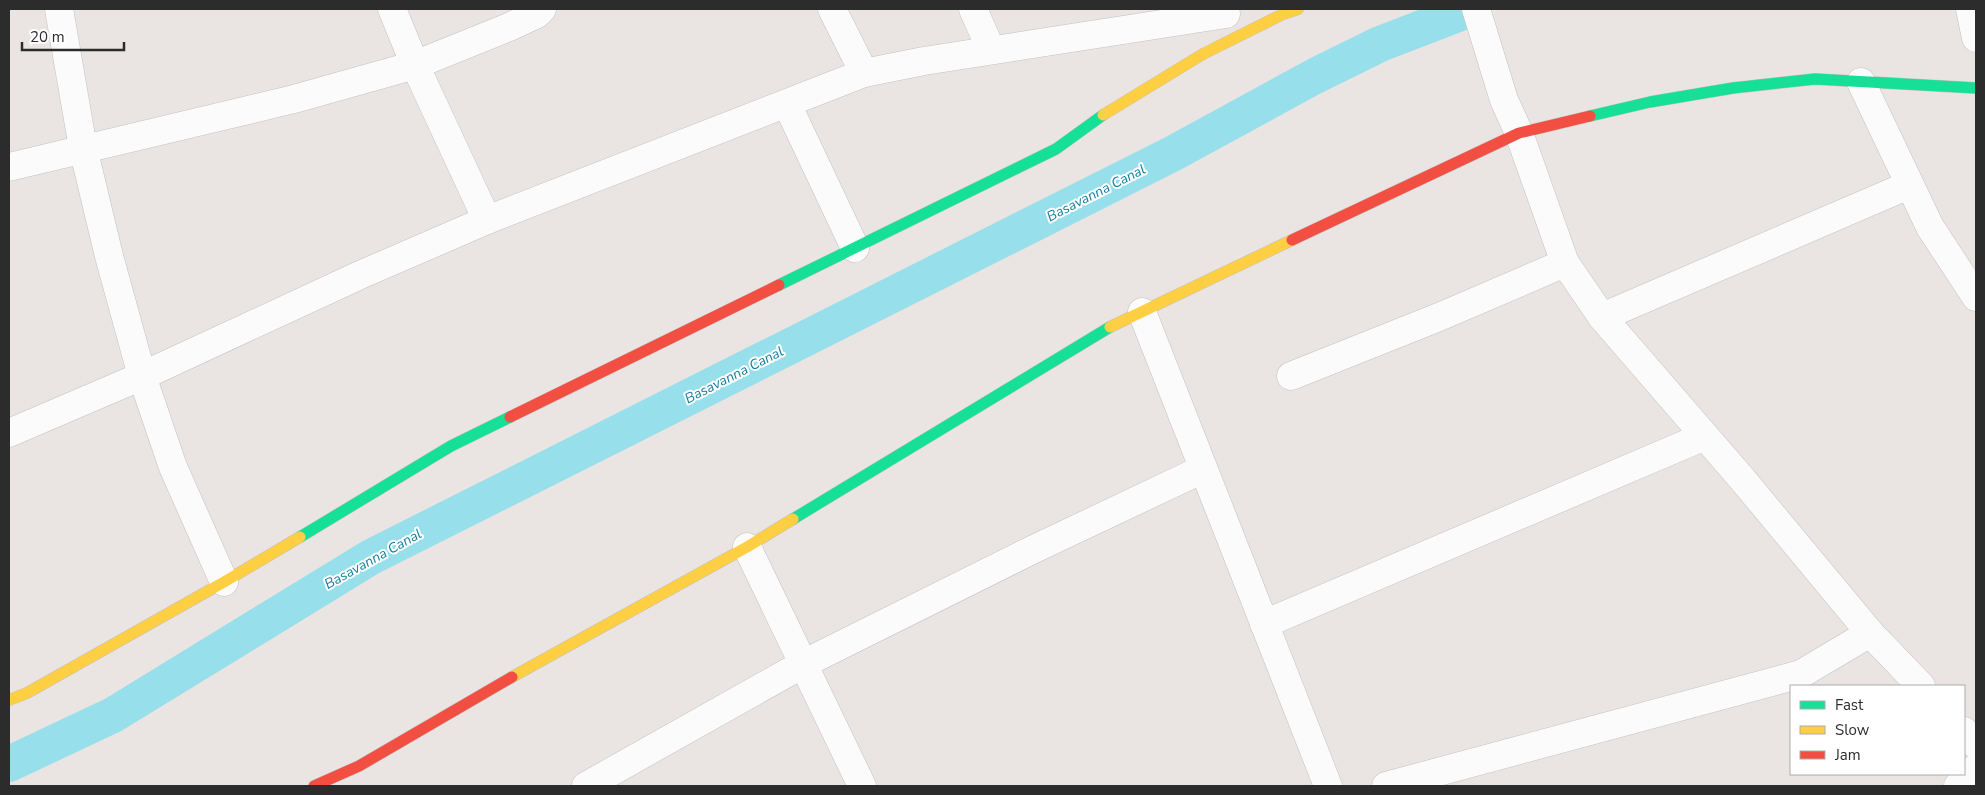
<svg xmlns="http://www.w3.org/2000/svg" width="1985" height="795" viewBox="0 0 1985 795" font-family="'Nunito Sans',sans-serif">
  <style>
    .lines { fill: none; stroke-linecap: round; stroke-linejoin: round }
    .canal { stroke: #97dfea; stroke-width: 36 }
    .street-casing { stroke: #c2c1c1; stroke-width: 29 }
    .fast-casing { stroke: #c2c1c1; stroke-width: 12 }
    .slow-casing { stroke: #c2c1c1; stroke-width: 12 }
    .jam-casing { stroke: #c2c1c1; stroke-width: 12 }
    .street { stroke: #fcfbfb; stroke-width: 28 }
    .fast { stroke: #16e098; stroke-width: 11 }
    .slow { stroke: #ffcf43; stroke-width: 11 }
    .jam { stroke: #f24e42; stroke-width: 11 }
    .labels { text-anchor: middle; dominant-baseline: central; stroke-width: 4; stroke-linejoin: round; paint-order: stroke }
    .water-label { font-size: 14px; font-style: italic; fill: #0f7e9d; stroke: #fff }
  </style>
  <rect width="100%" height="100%" fill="#eae5e2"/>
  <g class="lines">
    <!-- canal -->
    <path class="canal" d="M9,764L113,715L371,557L1172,154L1315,76L1380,44L1471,9"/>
    <!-- street casing -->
    <g class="street-casing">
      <g id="street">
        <path d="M59,9L83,148L109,256L142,376L173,467L224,582"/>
        <path d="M392,9L415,65L487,220"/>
        <path d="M832,9L864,73"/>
        <path d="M973,9L991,50"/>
        <path d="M1476,9L1504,100L1519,133L1565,263L1602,317L1743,480L1870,633L1921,686"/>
        <path d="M1970,9L1976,38"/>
        <path d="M1861,82L1930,227L1976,297"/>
        <path d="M787,104L855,248"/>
        <path d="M9,167L294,99L415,65L509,27L537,14L542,9"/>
        <path d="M1142,312L1328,786"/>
        <path d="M1602,317L1909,185"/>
        <path d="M1291,376L1439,317L1565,263"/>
        <path d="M9,433L142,376L360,275L487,220L864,73L924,61L1226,14"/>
        <path d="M747,547L862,786"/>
        <path d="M1264,624L1705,436"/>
        <path d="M1964,731L1976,745"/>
        <path d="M586,786L803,664L1032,550L1203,469"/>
        <path d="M1386,786L1801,674L1870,633"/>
        <path d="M1958,786L1976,768"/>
      </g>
    </g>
    <!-- fast casing -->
    <g class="fast-casing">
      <g id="fast">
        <path d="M1590,116L1650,102L1733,88L1815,79L1976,88"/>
        <path d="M779,285L1056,149L1103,115"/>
        <path d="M793,519L1110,327"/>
        <path d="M300,537L451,446L510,417"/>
      </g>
    </g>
    <!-- slow casing -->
    <g class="slow-casing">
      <g id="slow">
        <path d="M1103,115L1203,54L1283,14L1298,9"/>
        <path d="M1110,327L1292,240"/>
        <path d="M512,677L747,547L793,519"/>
        <path d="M9,700L27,693L224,582L300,537"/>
      </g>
    </g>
    <!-- jam casing -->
    <g class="jam-casing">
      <g id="jam">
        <path d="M1292,240L1519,133L1590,116"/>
        <path d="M510,417L779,285"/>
        <path d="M314,786L359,766L512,677"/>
      </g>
    </g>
    <!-- street -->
    <use href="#street" class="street"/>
    <!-- fast -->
    <use href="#fast" class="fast"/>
    <!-- slow -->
    <use href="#slow" class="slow"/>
    <!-- jam -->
    <use href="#jam" class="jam"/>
  </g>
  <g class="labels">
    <!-- water labels -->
    <g class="water-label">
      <text transform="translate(1096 193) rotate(-27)">Basavanna Canal</text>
      <text transform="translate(734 375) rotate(-27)">Basavanna Canal</text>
      <text transform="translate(373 559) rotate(-29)">Basavanna Canal</text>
    </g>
  </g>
  <!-- border -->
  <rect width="1985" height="795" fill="none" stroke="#2c2c2c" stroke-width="20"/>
  <!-- legend -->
  <rect x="1790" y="685" width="175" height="90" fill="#ffffff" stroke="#ababab"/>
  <rect x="1800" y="701" width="25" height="8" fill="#16e098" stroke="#ababab"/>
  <text x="1835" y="710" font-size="15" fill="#2c2c2c">Fast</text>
  <rect x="1800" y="726" width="25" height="8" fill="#ffcf43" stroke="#ababab"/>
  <text x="1835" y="735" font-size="15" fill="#2c2c2c">Slow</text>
  <rect x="1800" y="751" width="25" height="8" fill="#f24e42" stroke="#ababab"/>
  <text x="1835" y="760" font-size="15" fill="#2c2c2c">Jam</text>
  <!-- scale -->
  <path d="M22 42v8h102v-8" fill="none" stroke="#2c2c2c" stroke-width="2.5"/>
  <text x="30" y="42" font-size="15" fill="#2c2c2c" stroke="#ffffff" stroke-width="4" paint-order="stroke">20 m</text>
</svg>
